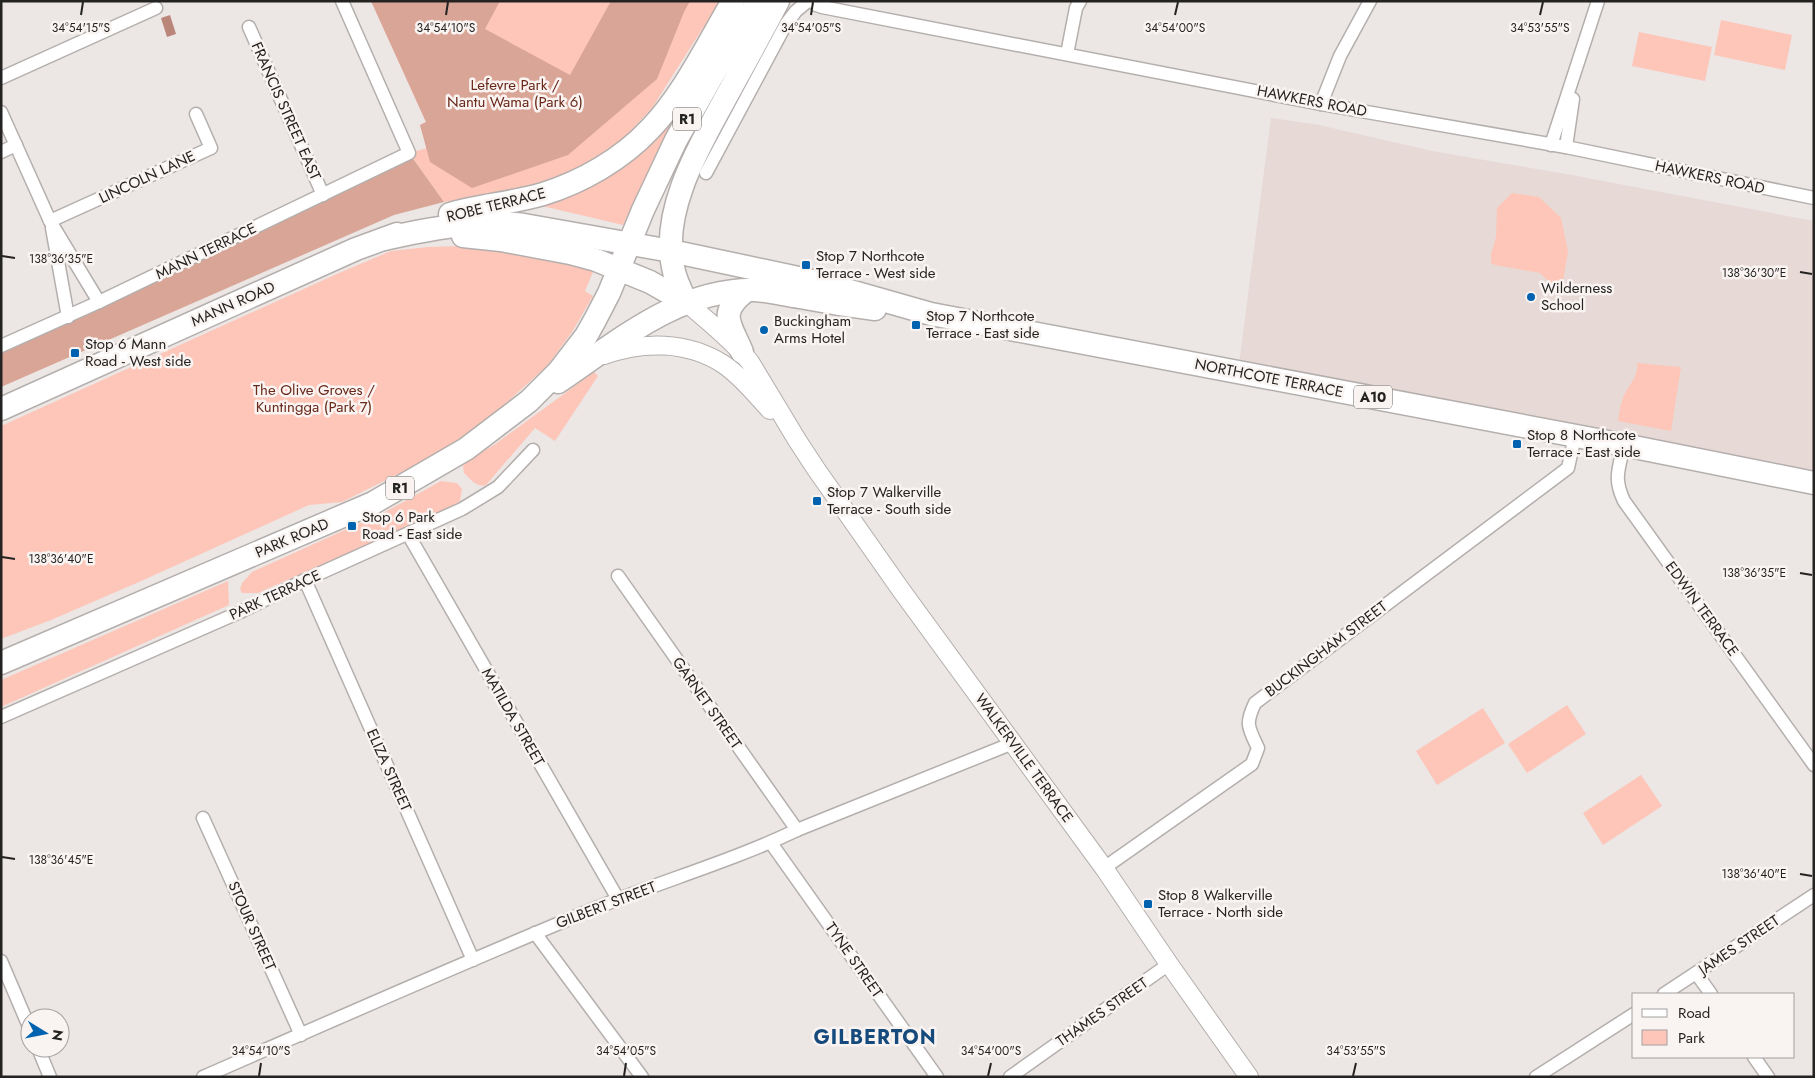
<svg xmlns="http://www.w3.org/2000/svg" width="1815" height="1078" viewBox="0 0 1815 1078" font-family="Jost,sans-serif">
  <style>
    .built { fill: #e7d9d5 }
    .green { fill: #fdc6b8 }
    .forest { fill: #d9a597 }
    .water { fill: #b98679 }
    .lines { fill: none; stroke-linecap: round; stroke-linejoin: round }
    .street-casing { stroke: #b4afad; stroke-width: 15 }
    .secondary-casing { stroke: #b4afad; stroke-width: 20 }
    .highway-casing { stroke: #b4afad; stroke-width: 25 }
    .street { stroke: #fff; stroke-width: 12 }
    .secondary { stroke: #fff; stroke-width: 18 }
    .highway { stroke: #fff; stroke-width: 22 }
    .ticks { fill: none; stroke: #252322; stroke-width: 2 }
    .poi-dot { fill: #0162af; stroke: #f9f4f2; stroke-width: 2 }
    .labels { text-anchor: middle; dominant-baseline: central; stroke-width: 5; stroke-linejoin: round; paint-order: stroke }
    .shield { fill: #f9f4f2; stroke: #656260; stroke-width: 1 }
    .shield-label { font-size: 14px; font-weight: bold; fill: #252322 }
    .park-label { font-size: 15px; fill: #69291a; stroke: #f9f4f2 }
    .street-label { font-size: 15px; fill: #252322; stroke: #f9f4f2 }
    .poi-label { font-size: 15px; fill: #252322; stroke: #f9f4f2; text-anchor: start }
    .district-label { font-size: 20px; font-weight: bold; letter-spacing: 1px; fill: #164a7c; stroke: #f9f4f2 }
    .ticks-label { font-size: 12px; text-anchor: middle; fill: #252322; stroke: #f9f4f2; stroke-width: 5; stroke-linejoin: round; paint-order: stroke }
  </style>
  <rect width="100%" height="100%" fill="#ece6e5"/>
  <!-- built -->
  <path class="built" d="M1271,118L1319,125L1432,151L1566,174L1814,221V477L1238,372Z"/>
  <!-- green -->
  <g class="green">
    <path d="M371,1H720L652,108L623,139L587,163L551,180L507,191L444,202L409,153L427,148L420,125L426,122Z"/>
    <path d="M1721,20L1792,35L1785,70L1714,55Z"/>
    <path d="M1639,32L1712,47L1705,81L1632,66Z"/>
    <path d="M669,119L673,122L623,225L538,205Z"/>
    <path d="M1512,193L1539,197L1561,218L1568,251L1561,294L1540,273L1495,265L1491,263V254L1496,237L1497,208Z"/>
    <path d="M464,246L501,249L588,268L593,272L585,291L593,296L572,332L547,366L464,441L342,502L309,505L139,582L51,620L1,639V426L339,273L391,251L428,247Z"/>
    <path d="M1637,363L1681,367L1671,431L1618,421C1619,414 1620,407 1622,401C1626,387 1639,378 1637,363Z"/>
    <path d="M594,372L598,376L555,441L535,428L486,485C477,488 470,479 464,473L463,466L466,461L494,445Z"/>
    <path d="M441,481L457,483L462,489L460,501L454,506L258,593H242L240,589L242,583L252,572L387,511Z"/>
    <path d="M228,581L229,605L1,707V680Z"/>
    <path d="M1567,705L1586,734L1527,773L1508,744Z"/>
    <path d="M1483,708L1505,743L1437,785L1416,751Z"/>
    <path d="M1641,775L1662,806L1603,845L1583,813Z"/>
  </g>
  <!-- forest -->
  <g class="forest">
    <path d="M371,1H500L485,29L570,75L611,1H690L684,12L657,79L568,155L472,188L430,162L420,125L426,122Z"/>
    <path d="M409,153L444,202L394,215L1,387V346Z"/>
  </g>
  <!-- water -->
  <path class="water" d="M170,15L176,34L167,37L161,18Z"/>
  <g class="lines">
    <!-- street casing -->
    <g class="street-casing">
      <g id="street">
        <path d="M813,1L816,5L822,7L1321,104L1566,147L1814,198"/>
        <path d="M249,27L323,195"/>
        <path d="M1067,54L1076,8L1080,1"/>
        <path d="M1,78L156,8"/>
        <path d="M1321,104L1340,56L1370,1"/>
        <path d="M1,112L50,221L99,302"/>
        <path d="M1551,145L1598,1"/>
        <path d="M1566,147L1573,99"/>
        <path d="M1,152L16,145"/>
        <path d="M706,173L786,24L796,11L808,1"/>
        <path d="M50,221L211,148L196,114"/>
        <path d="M52,228L68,317"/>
        <path d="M1,346L99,302L409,153L342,1"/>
        <path d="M1624,445C1619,469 1613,478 1624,501L1814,765"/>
        <path d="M408,534L618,899"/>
        <path d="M618,576L797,830"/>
        <path d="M305,580L473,960"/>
        <path d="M1,717L240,612L305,580L462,509L498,487L533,450"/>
        <path d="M203,818L301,1035"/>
        <path d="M771,843L937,1077"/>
        <path d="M1104,868L1252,764L1258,748C1248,727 1245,724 1255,703L1568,468L1575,436"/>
        <path d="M535,933L642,1077"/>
        <path d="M1,961L30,1029"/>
        <path d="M1696,973L1711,994"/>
        <path d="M1664,994L1814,895"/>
        <path d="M38,1048L50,1077"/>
        <path d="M1754,1057L1768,1077"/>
        <path d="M203,1077C334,1020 464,962 596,908C662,881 732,861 797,830L1013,743"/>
        <path d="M1010,1077L1169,964"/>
        <path d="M1536,1077L1634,1014"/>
      </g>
    </g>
    <!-- secondary casing -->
    <g class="secondary-casing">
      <g id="secondary">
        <path d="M687,303C709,322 732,340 750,362L797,440L816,469L901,590L1104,868L1169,964L1249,1077"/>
        <path d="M604,355C643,341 687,341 723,364C741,376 755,394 770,410"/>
      </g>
    </g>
    <!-- highway casing -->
    <g class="highway-casing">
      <g id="highway">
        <path d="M450,214C481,205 513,203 543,194C582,182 622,159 650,129C684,94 708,43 733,1"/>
        <path d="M463,236L501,240L570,253L596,260L650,282L687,303"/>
        <path d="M384,239C428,229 479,219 524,225L671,251L822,283L931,314L1624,445L1814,483"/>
        <path d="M687,303C681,291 675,280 673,267C661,210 699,147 725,99C743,66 761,34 778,1"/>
        <path d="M742,352C730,323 717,313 747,290"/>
        <path d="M558,382C618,342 679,288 755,290C770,291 785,295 800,297C825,302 850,306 875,309"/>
        <path d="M1,409L356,249L397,234"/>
        <path d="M1,663L373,503L466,449L529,401L559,371L586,336L595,320L609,293L643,210L676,140L711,78L758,1"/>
      </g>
    </g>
    <!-- street -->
    <use href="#street" class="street"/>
    <!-- secondary -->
    <use href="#secondary" class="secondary"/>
    <!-- highway -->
    <use href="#highway" class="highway"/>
  </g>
  <!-- ticks -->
  <path class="ticks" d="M81,15L83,2M446,15L448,2M811,15L813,2M1175,15L1178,2M1540,15L1543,2M2,256L15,258M1800,272L1812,274M2,557L15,559M1800,573L1812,575M2,857L15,859M1800,874L1812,876M259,1076L261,1063M624,1076L626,1063M988,1076L991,1063M1353,1076L1356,1063"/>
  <!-- markers -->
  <g class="poi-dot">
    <rect x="801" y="260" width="10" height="10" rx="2.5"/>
    <circle cx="1531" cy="297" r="5"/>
    <rect x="911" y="320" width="10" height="10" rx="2.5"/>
    <circle cx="764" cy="330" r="5"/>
    <rect x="70" y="348" width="10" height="10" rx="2.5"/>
    <rect x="1512" y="439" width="10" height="10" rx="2.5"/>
    <rect x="812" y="496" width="10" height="10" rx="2.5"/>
    <rect x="347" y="521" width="10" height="10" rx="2.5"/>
    <rect x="1143" y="899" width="10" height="10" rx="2.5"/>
  </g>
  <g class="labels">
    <!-- shield labels -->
    <g class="shield">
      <rect x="673" y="107.5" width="28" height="23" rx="4"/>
      <rect x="1354" y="385.5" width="38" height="23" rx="4"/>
      <rect x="386" y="476.5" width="28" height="23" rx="4"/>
    </g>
    <g class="shield-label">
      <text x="687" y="119">R1</text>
      <text x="1373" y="397">A10</text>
      <text x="400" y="488">R1</text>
    </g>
    <!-- park labels -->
    <g class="park-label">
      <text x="515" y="85">Lefevre Park /<tspan x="515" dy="17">Nantu Wama (Park 6)</tspan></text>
      <text x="314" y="390">The Olive Groves /<tspan x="314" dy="17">Kuntingga (Park 7)</tspan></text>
    </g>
    <!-- street labels -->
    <g class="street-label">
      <text transform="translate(1312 101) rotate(11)">HAWKERS ROAD</text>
      <text transform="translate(286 111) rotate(66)">FRANCIS STREET EAST</text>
      <text transform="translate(147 177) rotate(-25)">LINCOLN LANE</text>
      <text transform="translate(1710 177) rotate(12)">HAWKERS ROAD</text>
      <text transform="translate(496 205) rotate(-14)">ROBE TERRACE</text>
      <text transform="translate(206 251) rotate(-26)">MANN TERRACE</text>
      <text transform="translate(233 304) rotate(-24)">MANN ROAD</text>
      <text transform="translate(1269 378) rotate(11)">NORTHCOTE TERRACE</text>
      <text transform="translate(292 538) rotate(-23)">PARK ROAD</text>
      <text transform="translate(275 595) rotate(-25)">PARK TERRACE</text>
      <text transform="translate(1702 609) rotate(54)">EDWIN TERRACE</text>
      <text transform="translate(1326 649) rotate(-37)">BUCKINGHAM STREET</text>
      <text transform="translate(707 703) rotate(55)">GARNET STREET</text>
      <text transform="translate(513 717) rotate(60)">MATILDA STREET</text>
      <text transform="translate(1024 758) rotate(54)">WALKERVILLE TERRACE</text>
      <text transform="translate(389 770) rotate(66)">ELIZA STREET</text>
      <text transform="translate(606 905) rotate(-21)">GILBERT STREET</text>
      <text transform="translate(252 926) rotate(66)">STOUR STREET</text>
      <text transform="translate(1739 945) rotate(-34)">JAMES STREET</text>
      <text transform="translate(854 960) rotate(55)">TYNE STREET</text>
      <text transform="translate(1102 1012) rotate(-35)">THAMES STREET</text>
    </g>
    <!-- poi labels -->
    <g class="poi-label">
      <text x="816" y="256">Stop 7 Northcote<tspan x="816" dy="17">Terrace - West side</tspan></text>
      <text x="1541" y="288">Wilderness<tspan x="1541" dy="17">School</tspan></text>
      <text x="926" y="316">Stop 7 Northcote<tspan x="926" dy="17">Terrace - East side</tspan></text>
      <text x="774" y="321">Buckingham<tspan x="774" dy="17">Arms Hotel</tspan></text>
      <text x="85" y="344">Stop 6 Mann<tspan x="85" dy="17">Road - West side</tspan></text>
      <text x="1527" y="435">Stop 8 Northcote<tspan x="1527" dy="17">Terrace - East side</tspan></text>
      <text x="827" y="492">Stop 7 Walkerville<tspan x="827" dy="17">Terrace - South side</tspan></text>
      <text x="362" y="517">Stop 6 Park<tspan x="362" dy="17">Road - East side</tspan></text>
      <text x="1158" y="895">Stop 8 Walkerville<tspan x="1158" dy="17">Terrace - North side</tspan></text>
    </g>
    <!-- district labels -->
    <g class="district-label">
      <text x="875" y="1037">GILBERTON</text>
    </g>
  </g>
  <g class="ticks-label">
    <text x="446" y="32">34°54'10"S</text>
    <text x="811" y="32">34°54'05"S</text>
    <text x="1175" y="32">34°54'00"S</text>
    <text x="1540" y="32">34°53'55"S</text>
    <text x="81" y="32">34°54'15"S</text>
    <text x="61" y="263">138°36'35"E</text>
    <text x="1754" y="277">138°36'30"E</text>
    <text x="61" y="563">138°36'40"E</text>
    <text x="1754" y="577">138°36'35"E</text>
    <text x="61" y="864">138°36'45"E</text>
    <text x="1754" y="878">138°36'40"E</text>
    <text x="261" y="1055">34°54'10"S</text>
    <text x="626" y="1055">34°54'05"S</text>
    <text x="991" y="1055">34°54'00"S</text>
    <text x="1356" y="1055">34°53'55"S</text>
  </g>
  <!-- border -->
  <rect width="1815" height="1078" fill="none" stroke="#252322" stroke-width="5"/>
  <!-- legend -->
  <rect x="1632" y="993" width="162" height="65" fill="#f9f4f2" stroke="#a4a09f"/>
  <rect x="1642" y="1009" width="25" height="8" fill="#ffffff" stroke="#a4a09f"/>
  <text x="1678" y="1018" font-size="15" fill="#252322">Road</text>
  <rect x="1642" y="1030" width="25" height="15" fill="#fdc6b8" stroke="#a4a09f"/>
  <text x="1678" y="1043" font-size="15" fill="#252322">Park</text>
  <!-- north arrow -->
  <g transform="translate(45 1033) rotate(100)"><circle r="24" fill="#f9f4f2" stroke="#a4a09f"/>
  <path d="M0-4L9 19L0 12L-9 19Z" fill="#0162af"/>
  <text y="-8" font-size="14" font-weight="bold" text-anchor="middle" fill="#252322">N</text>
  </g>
</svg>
